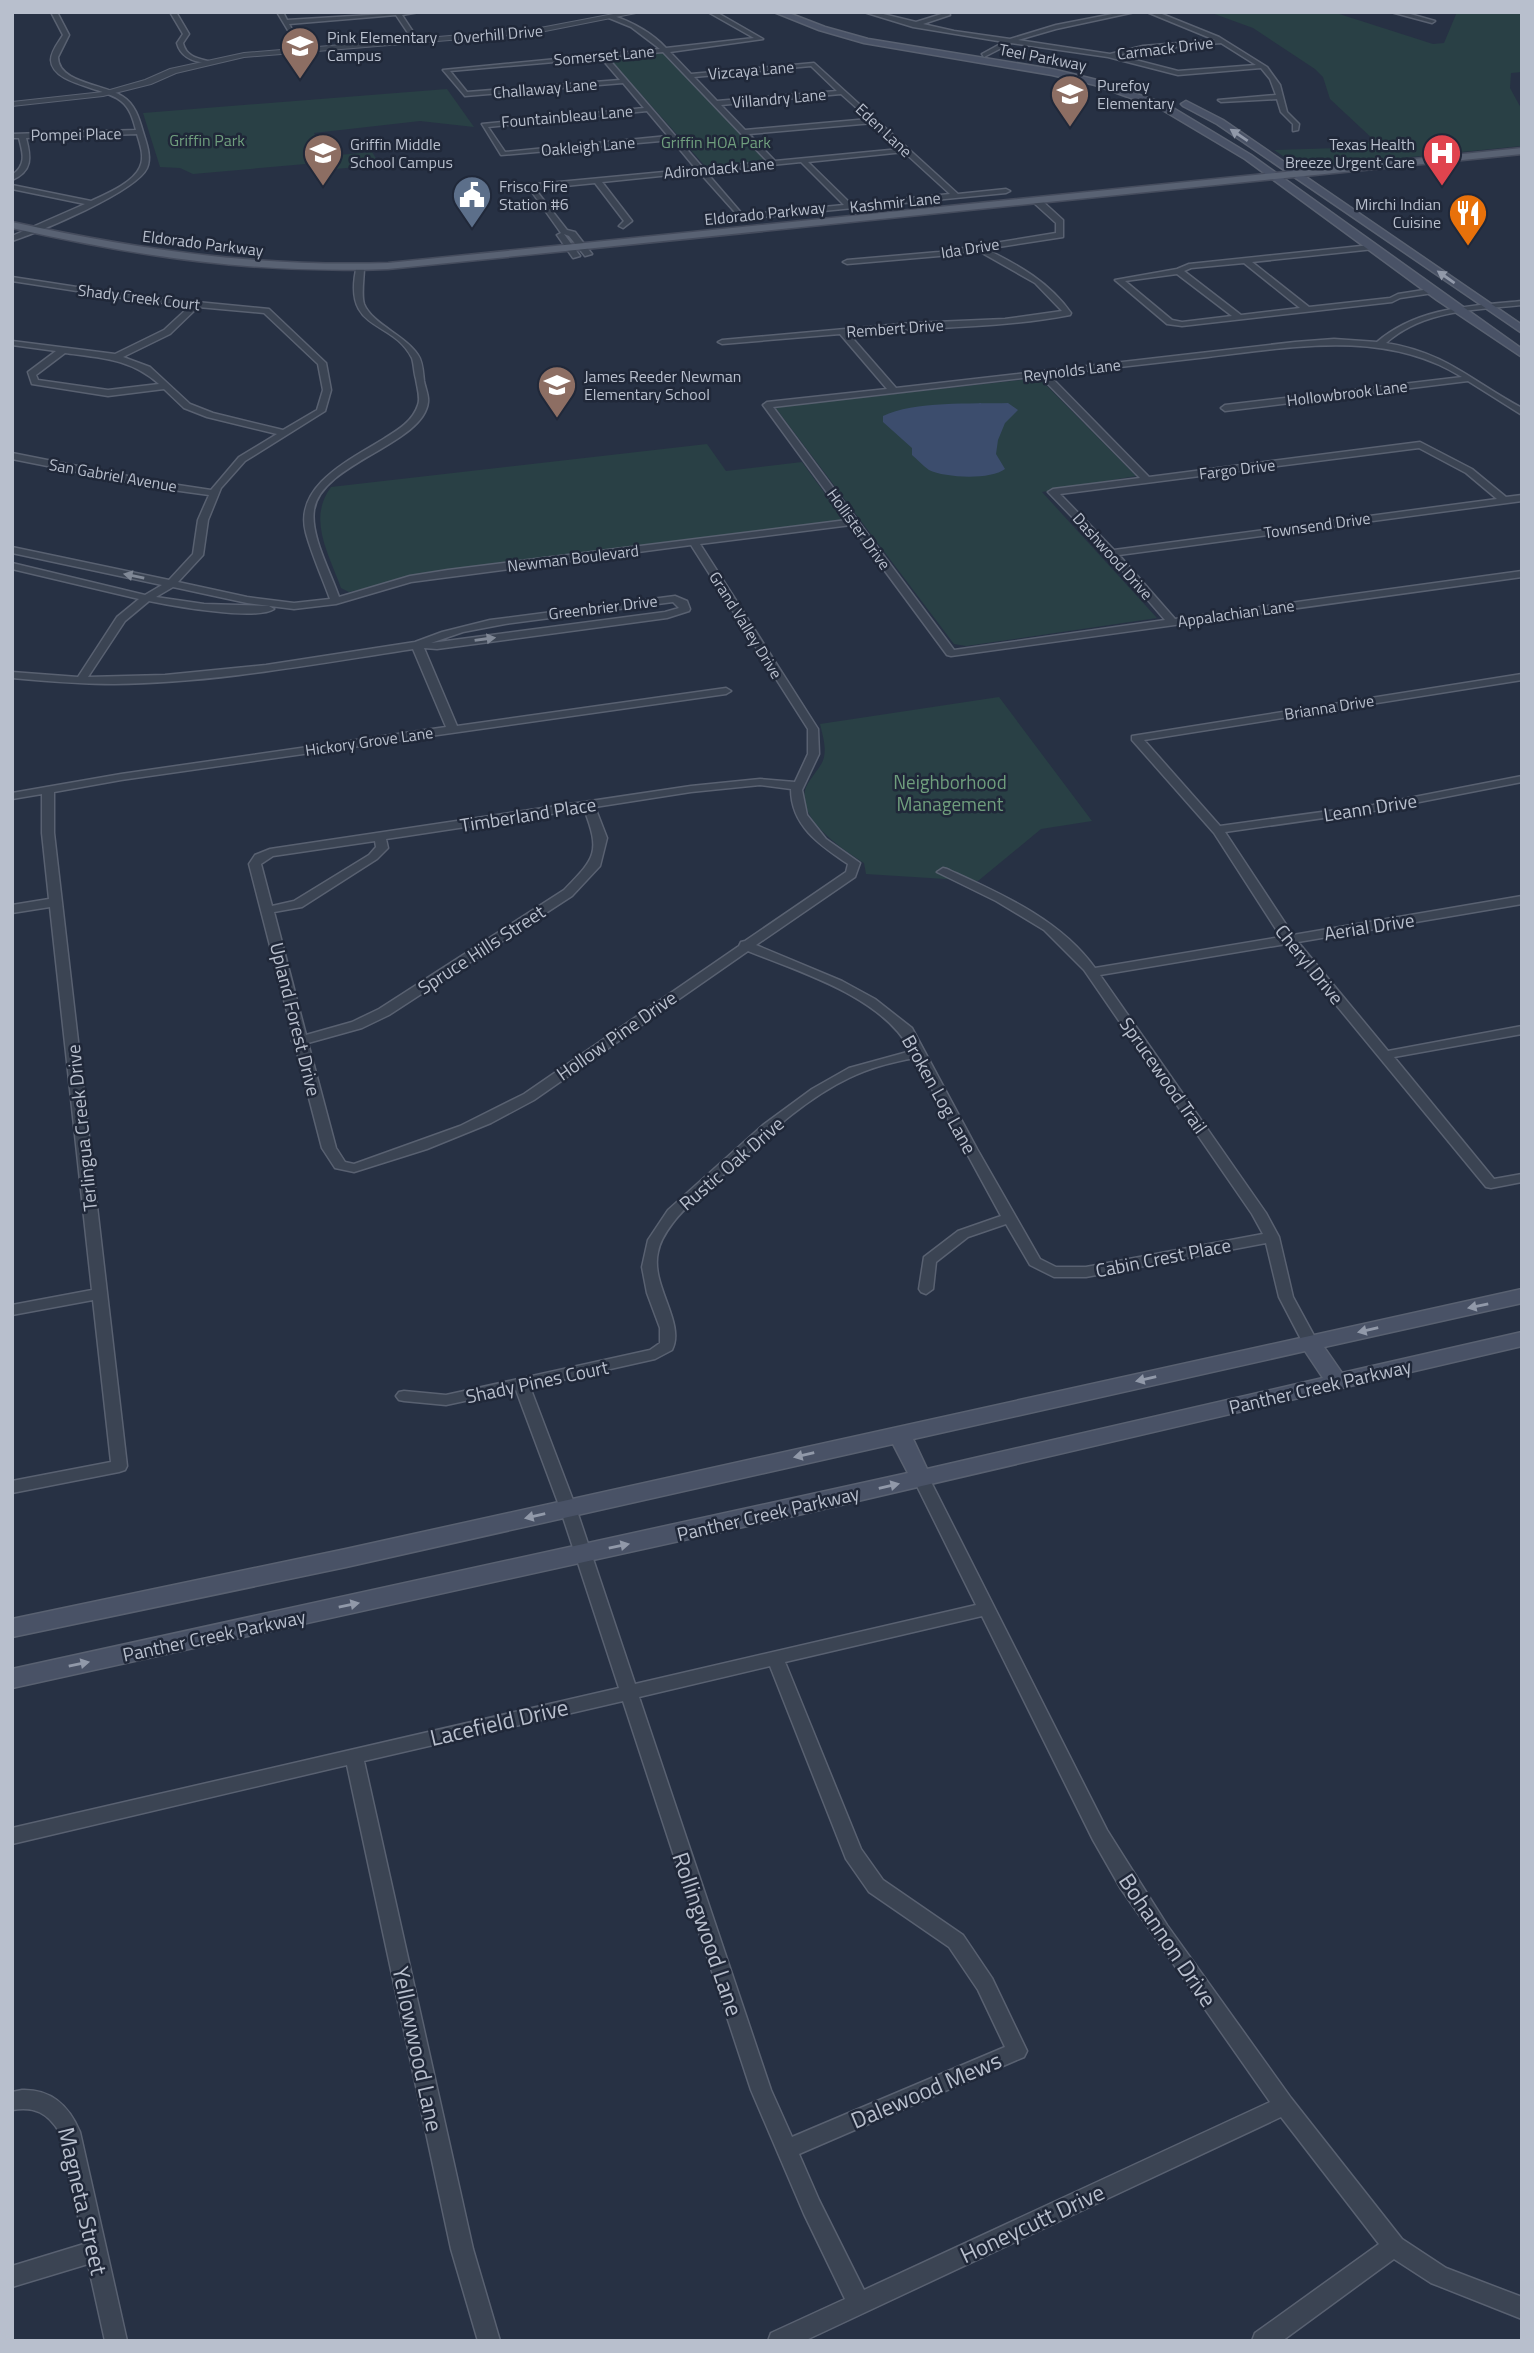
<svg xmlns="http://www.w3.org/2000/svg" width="1534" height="2353" viewBox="0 0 1534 2353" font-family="'Titillium Web',sans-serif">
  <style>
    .green { fill: #294045 }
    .water { fill: #3c4d6d }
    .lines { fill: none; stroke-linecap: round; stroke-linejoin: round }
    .minor-casing { stroke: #596171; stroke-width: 3 }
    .tertiary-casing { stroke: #596171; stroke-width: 2 }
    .secondary-casing { stroke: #596171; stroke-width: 3 }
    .primary-casing { stroke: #454c5d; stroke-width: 3 }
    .minor { fill: #3b4453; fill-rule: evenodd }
    .tertiary { fill: #3b4453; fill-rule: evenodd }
    .secondary { fill: #495266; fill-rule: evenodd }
    .primary { fill: #596273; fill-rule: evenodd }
    .oneway { fill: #9199a9 }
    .oneway2 { fill: #808896 }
    .labels { text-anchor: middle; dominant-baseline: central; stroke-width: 5; stroke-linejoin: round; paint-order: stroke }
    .far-street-label { font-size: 16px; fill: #b8bfcd; stroke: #202839 }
    .far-poi-label { font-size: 16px; fill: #b8bfcd; stroke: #202839; text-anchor: start }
    .far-park-label { font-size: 16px; fill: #6f9e7d; stroke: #202839 }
    .park-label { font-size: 19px; fill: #6f9e7d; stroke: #202839 }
    .street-label { font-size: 19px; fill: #b8bfcd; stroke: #202839 }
    .near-street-label { font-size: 23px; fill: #b8bfcd; stroke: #202839 }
  </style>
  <rect width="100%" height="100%" fill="#273144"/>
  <!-- green -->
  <g class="green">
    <path d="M1209,12H1333L1433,44L1444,43L1457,12H1522V72L1511,73L1510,88L1522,110V146L1301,168L1274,150L1340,148L1375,141L1330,99L1323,77L1315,69L1253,28Z"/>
    <path d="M662,51L768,161L706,167L607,56Z"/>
    <path d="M447,89L474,127L420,121L314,133L328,162L193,174L180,168L160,167L143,113Z"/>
    <path d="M372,152L380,165L335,169L328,156Z"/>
    <path d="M1039,378L1136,476L1042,492L1157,618L966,646L954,644L775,407Z"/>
    <path d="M707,444L726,471L802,462L844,520L445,571L349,592L341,588C329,554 307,519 331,487Z"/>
    <path d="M999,697L1092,821L1041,829L978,881L866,874L864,863C842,849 798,820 805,790C808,781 815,774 820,766C829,754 823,737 820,724Z"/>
  </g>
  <!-- water -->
  <path class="water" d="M1008,403L1018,410L1005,423L998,440L996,454L1005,469C991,480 945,478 929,470C923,466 917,459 912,455V448L883,422V416C913,401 974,404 1008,403Z"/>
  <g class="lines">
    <!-- minor casing -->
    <g class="minor-casing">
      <g id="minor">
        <path d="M51,12H57L69,35L58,57C58,83 104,84 122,96C135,104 139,118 143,132C146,142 152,157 147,168C136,192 39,232 12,241V236L85,204L12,189V185L91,201C106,194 133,183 140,167C145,157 140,144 137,134L26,138C31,157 33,171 12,180V175C27,165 23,153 19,138H12V134L136,130C133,119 130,108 121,101C105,87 52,85 51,60C51,51 59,42 63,35Z"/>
        <path d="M170,12H176L189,34L183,43C186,56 196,58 208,61V63C194,62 181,58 177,43L183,34Z"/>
        <path d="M277,12H283L287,20L419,12L402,15L419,41L414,42L396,15L289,24L304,50L301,52Z"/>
        <path d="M708,12H716L763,39L670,52L691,74L814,63L958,194L1006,189L1010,191L1006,193L741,219L699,172L602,182L632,221L623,228L619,226L624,221L595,183L535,189L567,230L575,232L592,254L585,256L569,236L564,234L580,256L573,258L557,235L561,233L527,185L696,169L672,140L501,155L482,124L644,108L623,83L465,96L443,70L660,49L631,27L609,18L611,15C632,22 651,32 666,48L754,38ZM663,52L768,162L703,168L607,57ZM601,58L620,80L467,92L450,71ZM811,66L837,91L717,101L694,77ZM841,94L869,119L745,130L721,105ZM647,111L668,136L505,152L488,127ZM873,123L900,149L775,161L749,134ZM904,152L950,194L851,204L808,162ZM801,162L844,205L743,215L706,172Z"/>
        <path d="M864,12H875L916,22L948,12L950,15L923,24L954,31L1010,39L1056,25L1123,12H1135L1056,29L1018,40L1110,54L1143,46L1215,40L1147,12H1157L1219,37L1267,67L1280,85L1287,112L1299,124L1298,130L1293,131V124L1281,112L1277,99L1221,102L1218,100L1276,95L1270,79L1261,68L1178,75L1108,57L1011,43L984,57L982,54L1004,42L913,27ZM1221,43L1256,65L1178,71L1116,55L1143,50Z"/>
        <path d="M1391,12H1403L1435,21L1432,23Z"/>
        <path d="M1034,199H1040L1063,220V237L986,249C1020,266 1049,282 1071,313L1070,315C997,329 922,327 848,333L896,388L1295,342L1334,339L1377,342C1418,307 1471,306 1522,301V305C1474,310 1423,310 1386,343C1447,353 1471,381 1522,408V415L1468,381L1225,411L1221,408L1225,405L1462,377C1385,329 1293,347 1208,357C1155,363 1102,369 1049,375L1149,477L1420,442L1472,469L1506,497L1522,495V501L1119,555L1175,619L1522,571V577L951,656L947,655L851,525L700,544L818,729L819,754L802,790L807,815L826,839L860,863L855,877L756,945L842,981L875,999L912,1028L977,1149L1040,1259L1056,1267H1086L1263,1234L1252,1214L1084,970L1044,930L996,901L937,872L943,868L947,869C1001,894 1060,919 1095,968L1281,937L1214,833L1132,740V736L1522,674V680L1144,740L1220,826L1373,805L1522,776V782L1373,811L1225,832L1293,935L1522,896V904L1298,942L1388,1051L1522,1026V1034L1394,1057L1494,1179L1522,1174V1182L1491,1188L1486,1187L1286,944L1100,975L1266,1213L1279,1237L1293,1297L1318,1343L1315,1347H1305L1279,1297L1266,1243L1086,1277H1054L1030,1265L1006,1224L968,1237L936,1262L933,1289L926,1294L921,1292L919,1289L924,1257L958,1231L1001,1216L915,1058C892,1062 869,1068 849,1078C801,1101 761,1141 722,1176C705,1191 686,1205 672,1224C666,1232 660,1241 658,1252C650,1285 686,1323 672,1350L655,1359L530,1387L576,1508L635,1684L976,1605L913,1478L915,1474H927L1107,1830L1167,1925L1291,2098L1402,2239L1446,2268L1522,2297V2319L1431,2283L1394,2259L1282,2341H1252L1255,2333L1379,2244L1281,2117L804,2341H768L771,2333L845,2299L804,2214L751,2090L623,1701L364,1761L473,2249L500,2341H478L451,2249L347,1765L12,1844V1828L619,1688L560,1508L516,1390L446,1405L404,1401L399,1400L396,1396L399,1392L404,1391L446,1395L650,1350L660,1343V1328L647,1293L642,1267L648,1240L668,1210L763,1125L812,1089L849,1068L911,1051C883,997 802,973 748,951L534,1100L491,1123L427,1149L354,1172L335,1168L322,1148L295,1044L292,1041L294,1039L249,864L255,855L270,849L691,786L760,779L795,782L808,754V729L691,545L411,582L336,604L294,609L247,603L173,587L156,597L204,604L269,606L274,609C256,621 173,606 149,601L125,621L88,677L165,675L266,665L415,642L442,632L490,620L675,596L687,601L690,609L689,611L667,618L437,649L424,648L457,726L726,688L731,691L726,694L121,780L54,792V833L127,1466L125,1470L119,1472L12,1493V1481L111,1462L93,1300L12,1315V1305L92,1290L50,907L12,913V905L49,899L42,833V794L12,799V793L121,774L446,727L413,649C314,664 215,683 114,684C80,684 46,681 12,678V672L78,677L117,617L139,599L12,569V563L145,595L162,585L12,553V547L169,580L193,554L198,520L209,495L158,488L12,459V453L158,482L211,490L239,457L277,434L207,417L184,408L164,389L108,396L32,384L28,372L56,351L12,345V341L115,354L164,330L190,306L135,300L12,281V277L135,296L269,309L326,363L331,390L325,411L245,461L221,488L208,520L203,555L178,582L247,597L294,603L330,599C322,577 312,555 306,533C293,485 352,459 385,438C398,430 413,421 418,405C421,398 417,387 416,379C414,373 414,364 412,358C392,318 341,333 357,265L364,267C364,278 361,294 364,304C372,324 405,335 418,355C423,362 423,373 424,381C425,387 429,396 428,402C424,444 321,463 314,510C310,535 331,573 339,597L410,576L448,570L847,520L763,405L767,402L887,389L840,334L722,344L718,342L722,340L912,323L1005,319L1062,311L1035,283L977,250L939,256L847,264L843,262L847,260L939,252L1056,233V223L1034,203ZM198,307L264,313L318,364L323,390L317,410L283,430L213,413L190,404L150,367L123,357L170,334ZM65,353C102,358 131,359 159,384L108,390L38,380L36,375ZM1040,376L1140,478L1053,489L1048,492L1109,555L1165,620L954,650L773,407ZM1419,448L1466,473L1497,499L1114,550L1060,494ZM673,602L679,608L665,612L431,643L463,632L505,624ZM760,785L791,789C791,826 820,845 848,864L846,872L745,941L741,942L739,946L524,1094L460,1126L354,1164L345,1162L336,1148L308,1043L362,1028L389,1015L572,896L600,866L607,838L595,807L691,792ZM584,809C601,853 595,858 564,890L379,1009L352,1022L306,1035L274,912L302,907L377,859L388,848L386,839ZM375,841L376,847L369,855L294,901L272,906L261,864L273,856ZM982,1616L1093,1840L1121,1889L1270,2102L864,2290L819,2200L799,2154L1024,2057L1027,2051L992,1978L963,1935L883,1880L861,1849L785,1662ZM770,1666L846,1859L869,1892L949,1947L978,1990L1005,2047L792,2137L771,2090L639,1697Z"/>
        <path d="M1371,245H1374V249L1252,262L1309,307L1390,298L1398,294L1430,289H1433V293L1400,298L1392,302L1182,326L1167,324L1115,280L1177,269L1189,264ZM1244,263L1300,308L1241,315L1184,271L1191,268ZM1177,274L1232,316L1182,322L1172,320L1125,281Z"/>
        <path d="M22,2090C52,2089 69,2106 80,2132L127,2341H105L88,2264L12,2287V2266L84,2244L60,2133C48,2113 35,2106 12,2110V2092Z"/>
      </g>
    </g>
    <!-- tertiary casing -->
    <g class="tertiary-casing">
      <path id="tertiary" d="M624,12H641L535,33L244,57L176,73L151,84L103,96L12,106V102L103,92L145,80L170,69L244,53L535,29Z"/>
    </g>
    <!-- secondary casing -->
    <g class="secondary-casing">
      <g id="secondary">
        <path d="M774,12H786L825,27L868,39L1052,69L1097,80L1168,105L1251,155L1522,349V357L1437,300L1245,159L1161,109L1095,85L1052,75L864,43L819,30Z"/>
        <path d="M1186,101L1223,120L1522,325V333L1217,124L1183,106L1181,104Z"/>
        <path d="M1522,1289V1303L1324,1347L1342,1373L1522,1332V1346L802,1514L12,1688V1669L908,1473L893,1444L346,1567L12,1637V1619L346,1549ZM1305,1351L1323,1378L927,1469L913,1439Z"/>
      </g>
    </g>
    <!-- primary casing -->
    <g class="primary-casing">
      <path id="primary" d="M1522,148V154L388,269C255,274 141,257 12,228V222C141,250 255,267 388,263Z"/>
    </g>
    <!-- minor -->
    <use href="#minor" class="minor"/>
    <!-- tertiary -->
    <use href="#tertiary" class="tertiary"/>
    <!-- secondary -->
    <use href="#secondary" class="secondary"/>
    <!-- primary -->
    <use href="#primary" class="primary"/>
  </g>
  <!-- one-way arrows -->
  <defs><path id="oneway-solid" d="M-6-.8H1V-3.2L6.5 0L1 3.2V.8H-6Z" transform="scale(1.75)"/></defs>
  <g class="oneway">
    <use href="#oneway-solid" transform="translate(1239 135) rotate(-146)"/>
    <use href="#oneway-solid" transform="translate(1446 277) rotate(-145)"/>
    <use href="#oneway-solid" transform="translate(1478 1306) rotate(168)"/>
    <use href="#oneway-solid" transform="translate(1368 1330) rotate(167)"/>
    <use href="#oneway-solid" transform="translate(1146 1379) rotate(167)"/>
    <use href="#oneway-solid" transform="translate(804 1455) rotate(167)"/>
    <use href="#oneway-solid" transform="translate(889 1486) rotate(-13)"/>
    <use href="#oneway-solid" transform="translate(535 1516) rotate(167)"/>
    <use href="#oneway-solid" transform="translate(619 1546) rotate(-12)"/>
    <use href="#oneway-solid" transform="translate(349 1605) rotate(-12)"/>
    <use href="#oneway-solid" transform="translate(79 1664) rotate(-12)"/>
  </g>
  <g class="oneway2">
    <use href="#oneway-solid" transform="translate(134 576) rotate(-168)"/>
    <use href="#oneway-solid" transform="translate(485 639) rotate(-8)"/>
  </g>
  <!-- icons -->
  <defs>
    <g id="school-pin" transform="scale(2.0125)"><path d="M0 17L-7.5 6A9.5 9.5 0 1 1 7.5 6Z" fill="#8d6e63" stroke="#202839"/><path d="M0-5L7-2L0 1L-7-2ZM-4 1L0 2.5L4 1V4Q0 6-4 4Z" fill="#fff"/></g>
    <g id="hospital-pin" transform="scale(2.0125)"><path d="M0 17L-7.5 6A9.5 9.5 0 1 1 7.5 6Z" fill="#e0444e" stroke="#202839"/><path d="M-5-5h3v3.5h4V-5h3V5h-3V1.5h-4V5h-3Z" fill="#fff"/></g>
    <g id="civic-pin" transform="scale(2.0125)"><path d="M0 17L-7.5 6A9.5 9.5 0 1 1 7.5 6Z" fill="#5c6f8a" stroke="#202839"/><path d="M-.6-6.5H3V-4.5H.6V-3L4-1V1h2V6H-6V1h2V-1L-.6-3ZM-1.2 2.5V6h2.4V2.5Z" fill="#fff"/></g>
    <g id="restaurant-pin" transform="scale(2.0125)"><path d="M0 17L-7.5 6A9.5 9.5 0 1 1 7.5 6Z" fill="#e8710a" stroke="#202839"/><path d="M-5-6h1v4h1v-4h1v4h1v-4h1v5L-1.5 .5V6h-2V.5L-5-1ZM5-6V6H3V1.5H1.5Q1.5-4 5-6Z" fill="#fff"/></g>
  </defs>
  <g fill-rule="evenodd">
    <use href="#school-pin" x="300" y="46"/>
    <use href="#school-pin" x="1070" y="94"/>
    <use href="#school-pin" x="323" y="153"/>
    <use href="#hospital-pin" x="1442" y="153"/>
    <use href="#civic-pin" x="472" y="195"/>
    <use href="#restaurant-pin" x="1468" y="213"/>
    <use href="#school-pin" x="557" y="385"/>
  </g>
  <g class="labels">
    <!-- far-street labels -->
    <g class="far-street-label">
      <text transform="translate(498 34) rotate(-5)">Overhill Drive</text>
      <text transform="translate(1165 48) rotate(-7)">Carmack Drive</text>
      <text transform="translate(604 55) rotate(-5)">Somerset Lane</text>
      <text transform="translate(1043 57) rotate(11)">Teel Parkway</text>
      <text transform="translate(751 70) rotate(-5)">Vizcaya Lane</text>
      <text transform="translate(545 88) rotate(-5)">Challaway Lane</text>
      <text transform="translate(779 98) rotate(-5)">Villandry Lane</text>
      <text transform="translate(567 116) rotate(-5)">Fountainbleau Lane</text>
      <text transform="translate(884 130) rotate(43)">Eden Lane</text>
      <text transform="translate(76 134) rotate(-1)">Pompei Place</text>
      <text transform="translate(588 146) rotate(-5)">Oakleigh Lane</text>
      <text transform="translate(719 168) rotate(-5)">Adirondack Lane</text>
      <text transform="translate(895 202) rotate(-6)">Kashmir Lane</text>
      <text transform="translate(765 213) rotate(-6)">Eldorado Parkway</text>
      <text transform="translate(203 243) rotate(7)">Eldorado Parkway</text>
      <text transform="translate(970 248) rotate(-9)">Ida Drive</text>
      <text transform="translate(139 297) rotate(7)">Shady Creek Court</text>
      <text transform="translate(895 328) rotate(-4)">Rembert Drive</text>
      <text transform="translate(1072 370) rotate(-7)">Reynolds Lane</text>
      <text transform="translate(1347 393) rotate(-7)">Hollowbrook Lane</text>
      <text transform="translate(1237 469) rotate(-7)">Fargo Drive</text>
      <text transform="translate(113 475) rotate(10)">San Gabriel Avenue</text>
      <text transform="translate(1317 525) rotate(-8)">Townsend Drive</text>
      <text transform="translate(859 529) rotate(54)">Hollister Drive</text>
      <text transform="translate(1113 556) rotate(48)">Dashwood Drive</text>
      <text transform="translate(573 558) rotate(-7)">Newman Boulevard</text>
      <text transform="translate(603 607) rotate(-7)">Greenbrier Drive</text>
      <text transform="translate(1236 613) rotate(-8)">Appalachian Lane</text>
      <text transform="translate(746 625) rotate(58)">Grand Valley Drive</text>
      <text transform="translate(1329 707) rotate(-9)">Brianna Drive</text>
      <text transform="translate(369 741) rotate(-8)">Hickory Grove Lane</text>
    </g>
    <!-- far-poi labels -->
    <g class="far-poi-label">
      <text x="327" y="37">Pink Elementary<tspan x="327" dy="18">Campus</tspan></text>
      <text x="1097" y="85">Purefoy<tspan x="1097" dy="18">Elementary</tspan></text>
      <text x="350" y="144">Griffin Middle<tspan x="350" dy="18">School Campus</tspan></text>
      <text x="1415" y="144" text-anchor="end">Texas Health<tspan x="1415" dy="18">Breeze Urgent Care</tspan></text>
      <text x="499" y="186">Frisco Fire<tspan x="499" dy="18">Station #6</tspan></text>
      <text x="1441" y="204" text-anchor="end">Mirchi Indian<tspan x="1441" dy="18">Cuisine</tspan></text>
      <text x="584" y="376">James Reeder Newman<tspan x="584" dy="18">Elementary School</tspan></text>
    </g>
    <!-- far-park labels -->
    <g class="far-park-label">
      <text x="207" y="140">Griffin Park</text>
      <text x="716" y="142">Griffin HOA Park</text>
    </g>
    <!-- park labels -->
    <g class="park-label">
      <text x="950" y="781">Neighborhood<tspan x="950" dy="22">Management</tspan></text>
    </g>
    <!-- street labels -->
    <g class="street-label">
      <text transform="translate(1370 807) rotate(-9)">Leann Drive</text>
      <text transform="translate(528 814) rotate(-9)">Timberland Place</text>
      <text transform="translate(1369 926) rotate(-9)">Aerial Drive</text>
      <text transform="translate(481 949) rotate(-33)">Spruce Hills Street</text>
      <text transform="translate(1310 964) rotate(51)">Cheryl Drive</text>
      <text transform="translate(296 1019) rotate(76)">Upland Forest Drive</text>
      <text transform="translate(616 1035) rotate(-35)">Hollow Pine Drive</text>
      <text transform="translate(1164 1075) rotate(55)">Sprucewood Trail</text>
      <text transform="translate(940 1094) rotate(61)">Broken Log Lane</text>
      <text transform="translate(81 1128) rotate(-96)">Terlingua Creek Drive</text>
      <text transform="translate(731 1163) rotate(-41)">Rustic Oak Drive</text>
      <text transform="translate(1163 1257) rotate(-11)">Cabin Crest Place</text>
      <text transform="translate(537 1381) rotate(-12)">Shady Pines Court</text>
      <text transform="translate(1320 1386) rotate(-13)">Panther Creek Parkway</text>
      <text transform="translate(768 1513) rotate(-13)">Panther Creek Parkway</text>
      <text transform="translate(214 1635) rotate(-12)">Panther Creek Parkway</text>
    </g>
    <!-- near-street labels -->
    <g class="near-street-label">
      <text transform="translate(499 1722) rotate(-13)">Lacefield Drive</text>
      <text transform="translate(708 1934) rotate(71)">Rollingwood Lane</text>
      <text transform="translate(1168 1940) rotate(56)">Bohannon Drive</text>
      <text transform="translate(418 2049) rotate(78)">Yellowwood Lane</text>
      <text transform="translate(926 2090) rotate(-23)">Dalewood Mews</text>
      <text transform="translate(83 2201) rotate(77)">Magneta Street</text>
      <text transform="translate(1032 2223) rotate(-25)">Honeycutt Drive</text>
    </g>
  </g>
  <!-- border -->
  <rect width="1534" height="2353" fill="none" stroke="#b8bfcd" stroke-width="28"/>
</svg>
